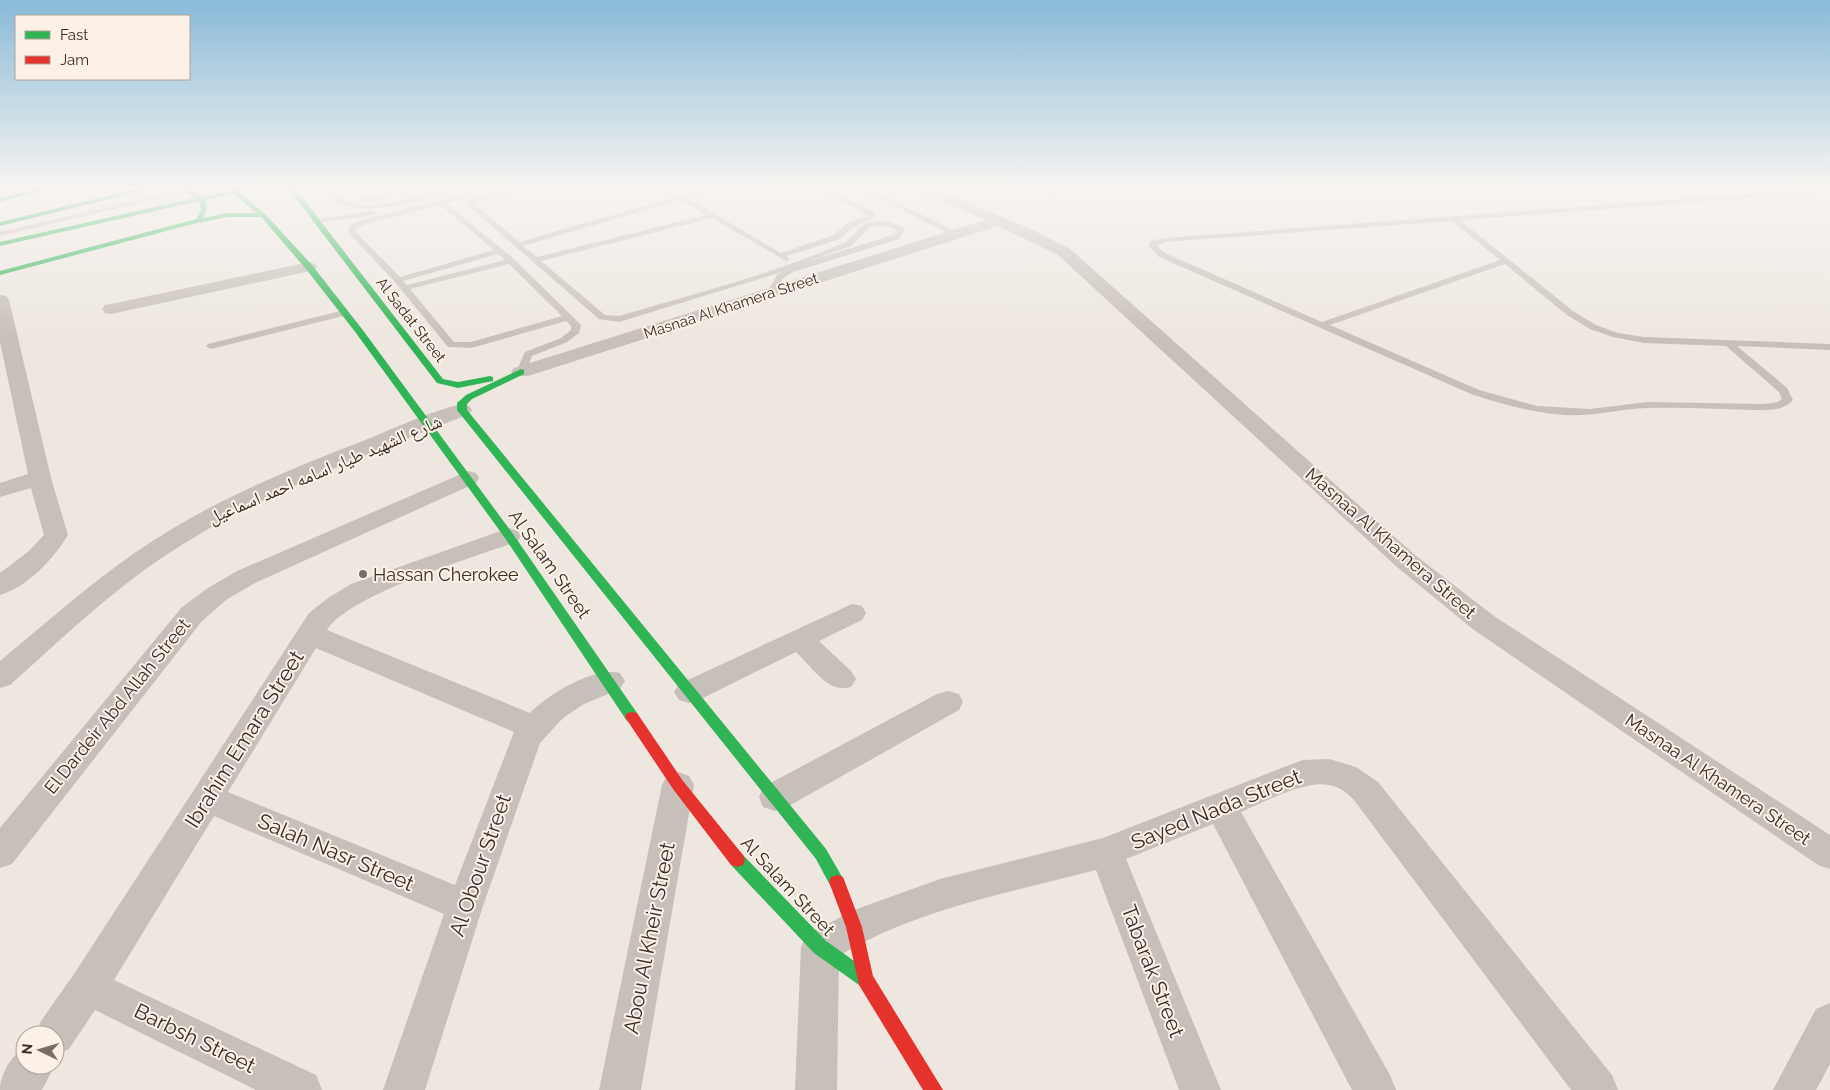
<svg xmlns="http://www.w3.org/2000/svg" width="1830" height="1090" viewBox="0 0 1830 1090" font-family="Raleway,'Noto Naskh Arabic',sans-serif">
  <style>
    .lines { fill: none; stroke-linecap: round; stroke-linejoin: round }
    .lane { fill: #c7bfb9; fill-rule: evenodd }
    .street { fill: #c7bfb9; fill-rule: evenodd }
    .fast { fill: #30b455; fill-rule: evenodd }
    .jam { fill: #e5322d; fill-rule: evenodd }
    .poi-dot { fill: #786d68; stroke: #fbf1e7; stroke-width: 2 }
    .labels { text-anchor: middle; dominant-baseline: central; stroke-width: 4; stroke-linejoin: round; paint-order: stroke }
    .far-street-label { font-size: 15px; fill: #382c27; stroke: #fbf1e7 }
    .street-label { font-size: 18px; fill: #382c27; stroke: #fbf1e7 }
    .poi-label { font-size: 18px; fill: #382c27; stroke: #fbf1e7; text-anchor: start }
    .near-street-label { font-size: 21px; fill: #382c27; stroke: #fbf1e7 }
  </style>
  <rect width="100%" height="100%" fill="#eee7e0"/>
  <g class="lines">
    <!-- lane -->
    <g class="lane">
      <path d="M193,187H207L0,236V232Z"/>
      <path d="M322,187H329C363,228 419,187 460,187C435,201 365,216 338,204C331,201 326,193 322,187Z"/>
      <path d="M379,187H386V199L362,203V199L379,196Z"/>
      <path d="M514,187H527L475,204L519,242L675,197L661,187H670L682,195L707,187H719L687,198L781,253L834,235L846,224L867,215L817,187H826L874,212V218L852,228L840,239L787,256L790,259L786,261L712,218L541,261L605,315L619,316C693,294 771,275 843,243C852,239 857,228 866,223C876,218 897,222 905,230L899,239L793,272L783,278L774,295L767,293L777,275L782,272L619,322L599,319L466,204L473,198ZM680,200L706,215L537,257L523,246ZM886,226L897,230L893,235L809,261L851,246L870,227Z"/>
      <path d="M856,187H866L961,234L954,236Z"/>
      <path d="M1028,187L1053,190L1090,187L1053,194Z"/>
      <path d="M1830,188V192L1460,220L1573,311L1596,325L1618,333L1644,337L1830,344V350L1737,346L1787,388L1793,400C1783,412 1765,410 1750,410C1716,409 1682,407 1647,408C1619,409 1592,417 1564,415C1532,413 1502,404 1471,394L1159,257L1149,246L1151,241L1165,238ZM1452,221L1500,260L1322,322L1165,253L1157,246L1165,242ZM1505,264L1567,315L1590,329L1613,337L1644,343L1726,346L1779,392L1782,399L1778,402L1764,404L1647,402L1590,409L1537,406L1479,390L1330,325Z"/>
      <path d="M480,190L482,191V193L446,203L514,259L581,325L579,333L567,342L532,356L526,372L521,375L516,372L525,352L561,338L571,330V326L566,321L471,348L448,347L395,282L348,232L349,226L361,220ZM440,205L494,250L400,277L356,232V229L367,224ZM498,254L505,260L407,285L403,281ZM509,264L562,316L471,342H454L410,289Z"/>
      <path d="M372,211H375V215L315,223L311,221L315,219Z"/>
      <path d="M344,310L348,313L347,315L211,349L206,346L208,344Z"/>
    </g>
    <!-- street -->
    <g class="street">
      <path d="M910,187H930L1031,229L1070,249L1415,555L1494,616L1830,835V869L1818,865L1474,630L1397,567L1058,255L998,226L528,376H514L511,372L514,368L985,220Z"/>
      <path d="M309,262L315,264L317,267L315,270L111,314L105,313L102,309L105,305L111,304Z"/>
      <path d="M0,295L6,296L9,300L51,478L68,535C53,559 28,587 0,595V573L29,551L44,535L31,488L0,497V483L28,474L0,342Z"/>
      <path d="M462,404L469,406L472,410L469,414C370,454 268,490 177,548C116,586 64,637 10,685L0,688V661C45,624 88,585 136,552C205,504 285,471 363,441C395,428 428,412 462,404Z"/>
      <path d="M468,471L476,473L479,478L476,483L255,583L226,600L202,621L12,864L0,868V828L182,607L208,588L237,571Z"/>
      <path d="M509,528L518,531L521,536L518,541C475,557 349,594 327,630L530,713C548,694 595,666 620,673L625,681L620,689L584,704L563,718L540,743L483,906L425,1090H383L444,914L214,816L114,980L316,1075L322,1090H256L95,1010L69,1049L55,1055V1035H35L41,1021L74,974L309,613L328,598L351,584ZM316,648L514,732L455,885L228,792Z"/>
      <path d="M852,604L862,606L866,613L862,620L819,641L851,671L856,679L851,687C828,694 812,667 796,652L699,700L689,703L679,700L674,692L679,684Z"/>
      <path d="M948,691L959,694L963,702L959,710L787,807L775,811L763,807L759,797L763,787L937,694Z"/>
      <path d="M1329,759L1356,767L1378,782L1612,1075L1618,1090H1571L1354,800C1349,795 1343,789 1336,787C1311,776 1265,802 1241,812L1390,1075L1396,1090H1352L1213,824L1126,859L1221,1090H1179L1096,870C1009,893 916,909 839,956L837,1090H795L801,947L807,935L854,910L940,879L1103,838L1292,764L1303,760Z"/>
      <path d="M678,772L689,776L694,785L641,1090H599L662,785L667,776Z"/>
      <path d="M1830,1003V1064L1816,1090H1773L1816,1009Z"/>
      <path d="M25,1048V1065H55L42,1090H0C0,1076 11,1054 25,1048Z"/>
    </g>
    <!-- fast -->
    <g class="fast">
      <path d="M43,187H56L0,202V198Z"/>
      <path d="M145,187H158L0,226V222Z"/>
      <path d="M181,187H189L202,197L230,191L226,187L236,189L257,187L239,192L265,214L312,265L362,329L513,534L637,713L639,717L637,721L632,722L627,721L505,538L356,333L306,269L261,217H227L193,224L0,275V271L196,219L201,209L199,201L0,246V242L195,198ZM233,194L257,213H227L203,218L207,209L205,200Z"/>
      <path d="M287,187H294L443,379L458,382L490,376L493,377V381L458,388L437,383Z"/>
      <path d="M521,369L524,370V374L472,399L467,404V410L826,849L845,882L843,887L837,889L831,887L816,859L457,410V403L466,395Z"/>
      <path d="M737,853L743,855L826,941L871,973L874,979L871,985L865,987L859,985L814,953L731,865L729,860L731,855Z"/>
    </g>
    <!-- jam -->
    <g class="jam">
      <path d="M632,712L637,713L683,781L743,855L745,860L743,865L737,867L731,865L673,789L625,717L627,713Z"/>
      <path d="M837,875L843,877L862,927L873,976L943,1090H923L859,985L846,927L829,882L831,877Z"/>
    </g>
  </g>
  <!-- sky -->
  <linearGradient id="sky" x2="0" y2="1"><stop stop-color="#89bad8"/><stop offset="0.55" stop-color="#f7f4f1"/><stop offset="1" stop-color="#f7f4f1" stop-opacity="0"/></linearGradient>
  <rect width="1830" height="340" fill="url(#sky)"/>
  <!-- markers -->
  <circle class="poi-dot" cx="363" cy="574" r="5"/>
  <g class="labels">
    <!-- far-street labels -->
    <g class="far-street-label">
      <text transform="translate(731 306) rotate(-18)">Masnaa Al Khamera Street</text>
      <text transform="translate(411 320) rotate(52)">Al Sadat Street</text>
    </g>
    <!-- street labels -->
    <g class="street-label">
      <text transform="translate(325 469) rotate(-23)">شارع الشهيد طيار اسامه احمد اسماعيل</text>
      <text transform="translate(1391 543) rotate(41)">Masnaa Al Khamera Street</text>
      <text transform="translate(550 564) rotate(55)">Al Salam Street</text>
      <text transform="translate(117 706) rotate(-51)">El Dardeir Abd Allah Street</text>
      <text transform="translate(1718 779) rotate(34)">Masnaa Al Khamera Street</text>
      <text transform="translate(788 886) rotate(47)">Al Salam Street</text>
    </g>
    <!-- poi labels -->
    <g class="poi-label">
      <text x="373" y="574">Hassan Cherokee</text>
    </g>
    <!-- near-street labels -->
    <g class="near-street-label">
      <text transform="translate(244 739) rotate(-58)">Ibrahim Emara Street</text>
      <text transform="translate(1216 809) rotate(-22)">Sayed Nada Street</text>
      <text transform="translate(336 852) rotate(23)">Salah Nasr Street</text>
      <text transform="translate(480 865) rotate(-71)">Al Obour Street</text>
      <text transform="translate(649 938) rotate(-79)">Abou Al Kheir Street</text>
      <text transform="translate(1153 971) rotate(69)">Tabarak Street</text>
      <text transform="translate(195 1038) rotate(26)">Barbsh Street</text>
    </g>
  </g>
  <!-- legend -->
  <rect x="15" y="15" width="175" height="65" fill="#fbf1e7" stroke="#ada29a"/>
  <rect x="25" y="31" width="25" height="8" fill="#30b455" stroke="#ada29a"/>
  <text x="60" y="40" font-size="15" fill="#382c27">Fast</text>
  <rect x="25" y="56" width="25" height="8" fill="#e5322d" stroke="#ada29a"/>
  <text x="60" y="65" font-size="15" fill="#382c27">Jam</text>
  <!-- north arrow -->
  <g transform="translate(40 1050) rotate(275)"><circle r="24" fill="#fbf1e7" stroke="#ada29a"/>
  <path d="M0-4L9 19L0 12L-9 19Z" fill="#786d68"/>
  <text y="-8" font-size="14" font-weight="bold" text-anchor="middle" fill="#382c27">N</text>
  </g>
</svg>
